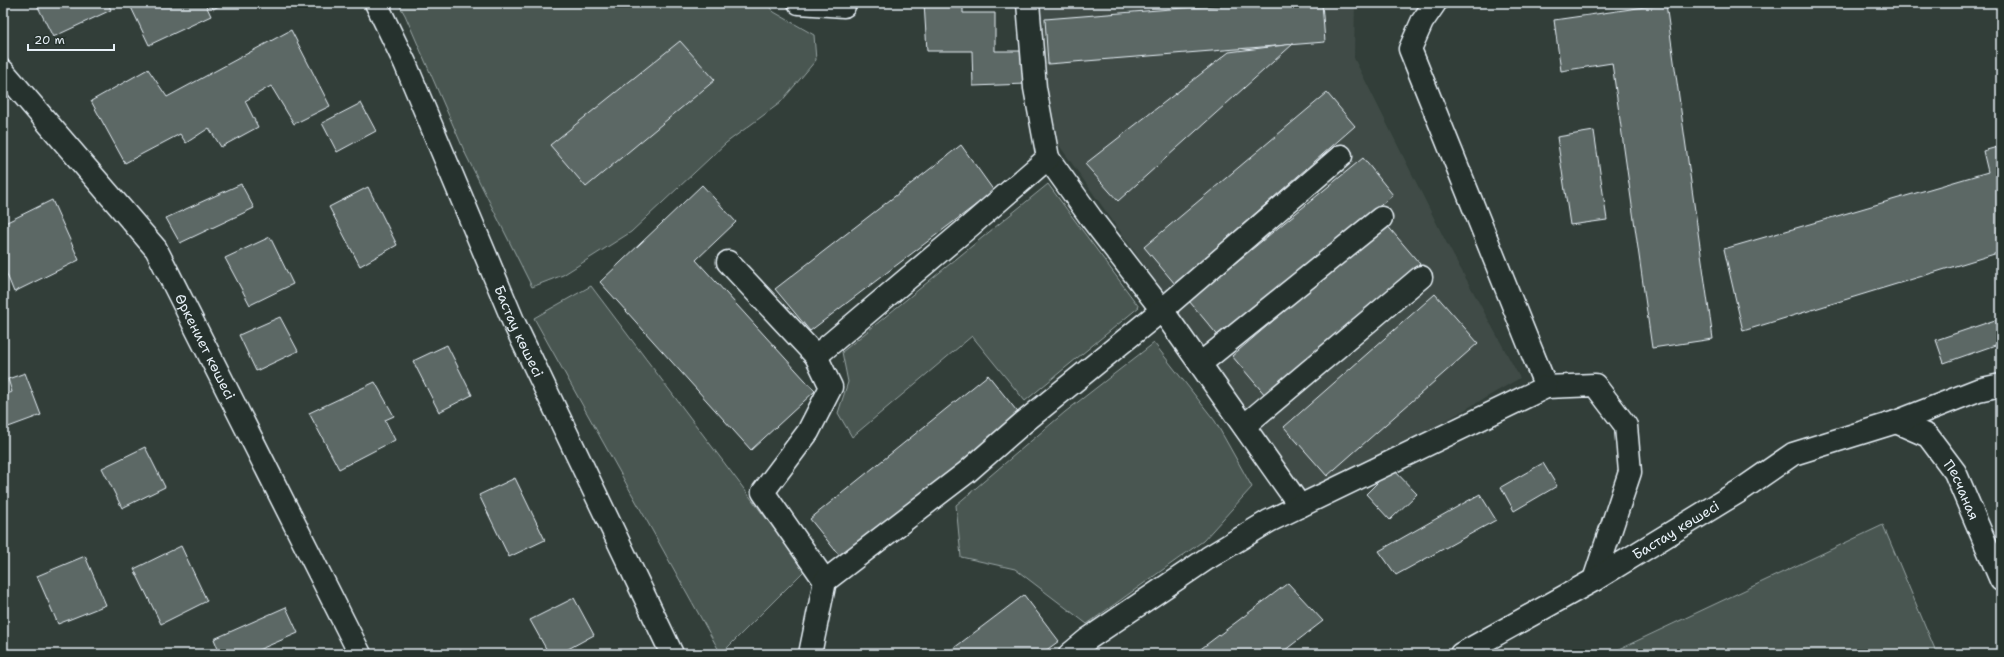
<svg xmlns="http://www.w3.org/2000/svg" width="2004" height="657" viewBox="0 0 2004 657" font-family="'Shantell Sans',sans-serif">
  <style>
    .built { fill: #3f4b46 }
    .green { fill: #495651; stroke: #98a4a4 }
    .building { fill: #5c6865; stroke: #e8f1f8 }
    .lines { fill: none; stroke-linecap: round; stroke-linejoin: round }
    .minor-casing { stroke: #e8f1f8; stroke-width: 25 }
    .minor { stroke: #26332d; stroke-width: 22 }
    .labels { text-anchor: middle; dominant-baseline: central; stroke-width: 3; stroke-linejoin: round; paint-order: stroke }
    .street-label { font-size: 14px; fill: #e8f1f8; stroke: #26332d }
  </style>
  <rect width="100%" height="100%" fill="#323e39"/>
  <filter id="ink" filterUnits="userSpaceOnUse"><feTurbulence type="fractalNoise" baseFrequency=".025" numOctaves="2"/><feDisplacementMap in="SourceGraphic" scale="8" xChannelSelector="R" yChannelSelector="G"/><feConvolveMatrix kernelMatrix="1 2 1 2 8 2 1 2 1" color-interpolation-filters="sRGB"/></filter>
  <g filter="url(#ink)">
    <!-- built -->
    <path class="built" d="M1039,3H1355L1354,58L1445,240L1520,378L1309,499L1049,131Z"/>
    <!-- green -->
    <g class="green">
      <path d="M398,3H765L774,12L814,35L816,60L780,103L726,143L631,232L563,275L532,287L466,155L405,15Z"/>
      <path d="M1048,184L1139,307L1025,401L972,336L852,437L838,413L848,382L842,352Z"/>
      <path d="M591,286L805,570L721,654L534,318Z"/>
      <path d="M1154,343L1215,421L1252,487L1203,541L1087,624L1015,569L961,557L956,505L1065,412Z"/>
      <path d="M1883,525L1937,654H1609Z"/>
    </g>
    <!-- building -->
    <g class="building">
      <path d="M36,3H108L111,10L53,37Z"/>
      <path d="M129,3H205L211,16L149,45Z"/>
      <path d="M210,3H225L213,9Z"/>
      <path d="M924,3H963V13H995V51H1027L1026,84L973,86L972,51H927Z"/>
      <path d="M1246,3H1322L1325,42L1048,64L1045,19Z"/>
      <path d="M1666,4L1713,339L1652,348L1612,63L1561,71L1554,20Z"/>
      <path d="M291,30L330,106L294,124L271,86L245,101L258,127L221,147L209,128L186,143L180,134L125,163L91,101L148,69L167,97Z"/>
      <path d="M680,41L715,80L586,187L550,145Z"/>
      <path d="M1293,44L1118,201L1085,164L1229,52Z"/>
      <path d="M1327,93L1355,126L1175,284L1144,247Z"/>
      <path d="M361,103L376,131L337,152L322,123Z"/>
      <path d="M1594,131L1607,220L1570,225L1557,137Z"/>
      <path d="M961,145L994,191L810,331L775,289Z"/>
      <path d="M2001,146V252L1743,331L1724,249L1988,172L1983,151Z"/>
      <path d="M1363,158L1393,195L1220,338L1189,301Z"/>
      <path d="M241,184L254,208L180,243L166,218Z"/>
      <path d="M702,185L736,222L696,260L815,391L751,450L600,282Z"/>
      <path d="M368,187L397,245L360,266L329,207Z"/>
      <path d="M52,200L79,260L14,292L3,265V224Z"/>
      <path d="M1386,224L1420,264L1266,396L1232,356Z"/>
      <path d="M270,237L293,284L250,305L225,258Z"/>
      <path d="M1435,294L1478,343L1327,476L1284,427Z"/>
      <path d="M280,317L298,351L256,371L239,335Z"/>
      <path d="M2001,318V343L1944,363L1936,340Z"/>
      <path d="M447,345L472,395L439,412L413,361Z"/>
      <path d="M25,373L41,415L3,429V396L12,392L8,379Z"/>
      <path d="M988,375L1020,415L843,560L810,519Z"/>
      <path d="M375,382L394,416L385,420L395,440L339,469L309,413Z"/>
      <path d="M145,447L165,487L122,508L102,468Z"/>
      <path d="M1543,463L1557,486L1514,511L1501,487Z"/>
      <path d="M1392,468L1417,494L1390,520L1366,494Z"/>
      <path d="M515,478L545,540L509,557L479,495Z"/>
      <path d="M1480,494L1496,520L1396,575L1379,551Z"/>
      <path d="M181,546L207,601L161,624L134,569Z"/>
      <path d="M85,556L106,605L58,624L37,576Z"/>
      <path d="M1288,583L1323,621L1280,654H1194Z"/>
      <path d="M1024,595L1059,641L1041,654H946Z"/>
      <path d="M574,598L594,635L559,654H549L530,620Z"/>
      <path d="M286,607L298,633L249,654H220L214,639Z"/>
      <path d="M3,641L9,654H3Z"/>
    </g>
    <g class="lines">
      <!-- minor casing -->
      <g class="minor-casing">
        <g id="minor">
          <path id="s1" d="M376,3L405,63L514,323L672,654"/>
          <path d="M799,3L844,6"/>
          <path d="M1435,3L1422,22L1410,49L1546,387L1595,385L1626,426L1630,472L1594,580"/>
          <path id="s2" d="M3,71L156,249L360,654"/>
          <path d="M1048,158L1091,218L1162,310L1341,156"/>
          <path d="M728,262L816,356L971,225L1048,158L1035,88L1028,3"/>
          <path d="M816,356L831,387L808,432L763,492L825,581"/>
          <path d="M1200,364L1381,218"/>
          <path id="s3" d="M1896,422L1928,436L1955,472L2001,580"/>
          <path d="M1244,426L1421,277"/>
          <path d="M810,654L825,581L967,472L1023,423L1162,310L1300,506"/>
          <path d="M1070,654L1088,639L1208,558L1269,521L1546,387"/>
          <path id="s4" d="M1461,654L1594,580L1738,492L1793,454L1896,422L1978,390L2001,385"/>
        </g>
      </g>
      <!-- minor -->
      <use href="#minor" class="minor"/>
    </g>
  </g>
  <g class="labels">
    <!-- street labels -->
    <g class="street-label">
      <text stroke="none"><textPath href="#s1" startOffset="358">Бастау көшесі</textPath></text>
      <text stroke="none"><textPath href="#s2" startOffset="344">Өркениет көшесі</textPath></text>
      <text stroke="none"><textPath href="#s3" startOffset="99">Песчаная</textPath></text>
      <text stroke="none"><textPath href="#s4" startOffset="248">Бастау көшесі</textPath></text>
    </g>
  </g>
  <!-- margin -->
  <rect width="2004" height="657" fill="none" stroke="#26332d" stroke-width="16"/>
  <rect x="8" y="8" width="1988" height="641" fill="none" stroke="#e8f1f8" stroke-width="1.5" filter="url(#ink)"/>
  <!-- scale -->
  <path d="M28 44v6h86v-6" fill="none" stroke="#e8f1f8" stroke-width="2"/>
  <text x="34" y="44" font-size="12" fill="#e8f1f8" stroke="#26332d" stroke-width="3" paint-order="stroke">20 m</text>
</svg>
